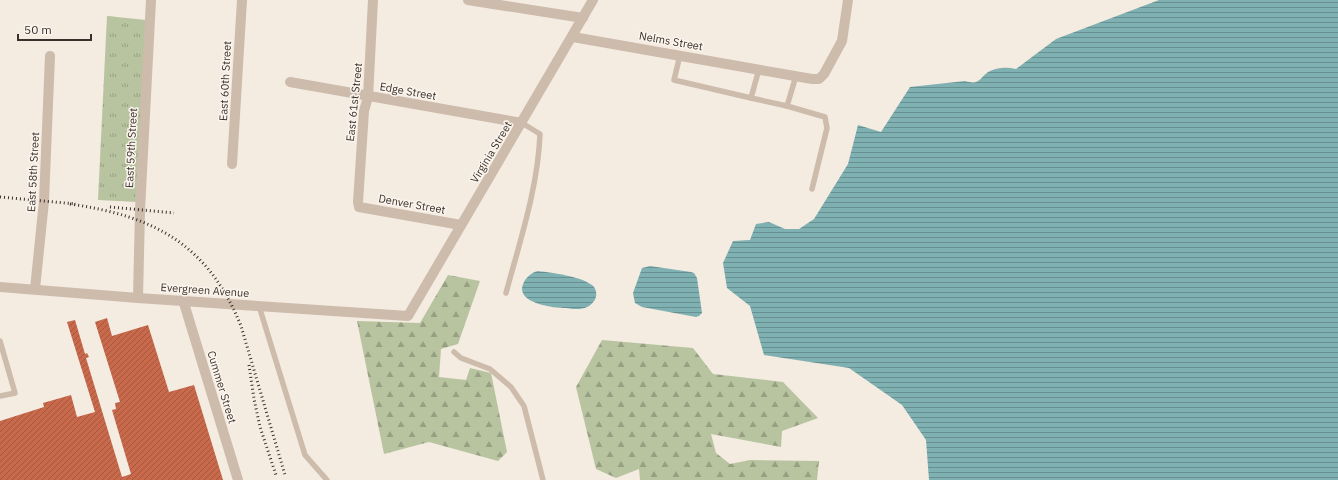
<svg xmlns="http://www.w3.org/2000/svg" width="1338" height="480" viewBox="0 0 1338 480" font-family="'IBM Plex Sans',sans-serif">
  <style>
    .grass { fill: url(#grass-tufts) }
    .forest { fill: url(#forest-firs) }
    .water { fill: url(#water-rules) }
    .building { fill: url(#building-hatch) }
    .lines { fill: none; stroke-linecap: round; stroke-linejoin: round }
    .lane { stroke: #cdbbac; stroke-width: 5.5 }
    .street { stroke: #cdbbac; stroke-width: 10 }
    .rail { stroke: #3b302b; stroke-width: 3; stroke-dasharray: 1 3; stroke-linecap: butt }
    .labels { text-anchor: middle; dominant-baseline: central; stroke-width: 3; stroke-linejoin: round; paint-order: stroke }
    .street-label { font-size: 11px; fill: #3b302b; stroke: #fbf5ee }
  </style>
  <defs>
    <pattern id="grass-tufts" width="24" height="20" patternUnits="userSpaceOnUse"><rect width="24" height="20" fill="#b8c4a0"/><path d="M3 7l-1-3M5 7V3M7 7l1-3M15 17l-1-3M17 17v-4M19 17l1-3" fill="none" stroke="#97a083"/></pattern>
    <pattern id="forest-firs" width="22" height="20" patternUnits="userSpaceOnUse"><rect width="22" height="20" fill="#b8c4a0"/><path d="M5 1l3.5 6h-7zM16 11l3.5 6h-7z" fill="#97a083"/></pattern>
    <pattern id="water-rules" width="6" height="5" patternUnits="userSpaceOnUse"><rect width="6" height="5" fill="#7fb0b2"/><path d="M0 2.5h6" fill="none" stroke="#699091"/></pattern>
    <pattern id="building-hatch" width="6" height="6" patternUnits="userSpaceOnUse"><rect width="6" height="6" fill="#c8694b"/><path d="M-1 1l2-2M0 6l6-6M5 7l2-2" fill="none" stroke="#a4573f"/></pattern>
  </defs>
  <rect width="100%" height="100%" fill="#f4ebe1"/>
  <!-- grass -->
  <path class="grass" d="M107,16L146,20L137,202L98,200Z"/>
  <!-- forest -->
  <g class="forest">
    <path d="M448,275L480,281L458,344L441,349L439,377L466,380L470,368L491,373L507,452L498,461L429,442L384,454L357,321L420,323Z"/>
    <path d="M602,340L693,348L713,374L783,382L818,418L782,431L781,447L711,434L716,453L730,464L750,460L819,461L817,480H640L639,469L616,478L596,469L576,387Z"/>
  </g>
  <!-- water -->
  <g class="water">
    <path d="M1159,0H1338V480H929L926,440L902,405L849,368L764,355L750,306L727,288L723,263L733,241L750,240L756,224L769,222L785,229H799L814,219L848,164L858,125L881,132L910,87L965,81C981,86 979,77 990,71C999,67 1007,67 1016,69L1056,39Z"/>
    <path d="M650,266L691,272L694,273L697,278L702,313L699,316L696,317L642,307L635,303L633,293L642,268Z"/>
    <path d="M538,271C553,273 580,276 592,285C600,292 596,303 587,307C581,310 572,309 566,308C553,308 513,303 524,282C527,276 533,272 538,271Z"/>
  </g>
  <!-- building -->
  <path class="building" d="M107,318L112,336L148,325L169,392L194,385L223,480H0V421L44,407L43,403L71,395L77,417L95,412L67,322L75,320L85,354L87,353L89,357L86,358L122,477L131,474L112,410L116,409L115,403L120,402L95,322Z"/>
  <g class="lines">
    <!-- lane -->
    <g class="lane">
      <path d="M680,55L674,80L751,98"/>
      <path d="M759,69L751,98L787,106"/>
      <path d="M796,76L787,106L825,117L827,128L812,189"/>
      <path d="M506,293C520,241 538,187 540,134L522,123"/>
      <path d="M259,306L305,455L327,480"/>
      <path d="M0,341L15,393L0,396"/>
      <path d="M454,352L461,358L490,369L511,387L524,406L543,480"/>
    </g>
    <!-- street -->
    <g class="street">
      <path d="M373,0L368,97L364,111L358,202L359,207L461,225"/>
      <path d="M468,0L583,18"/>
      <path d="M573,37L812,79H819L824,74L842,41L848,0"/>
      <path d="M290,82L522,123"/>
      <path d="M232,164L242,0"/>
      <path d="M0,287L138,298L408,316L593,0"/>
      <path d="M35,289L44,201L50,56"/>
      <path d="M138,298L140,210L151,0"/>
      <path d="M183,300L238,480"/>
    </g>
    <!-- rail -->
    <g class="rail">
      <path d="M0,197L76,204"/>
      <path d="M70,204C154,216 208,244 241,326L285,475"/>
      <path d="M110,207L174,213"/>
      <path d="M249,365L254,399L260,427L276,475"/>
    </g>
  </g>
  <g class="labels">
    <!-- street labels -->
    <g class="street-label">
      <text transform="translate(671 41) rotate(10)">Nelms Street</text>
      <text transform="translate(225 81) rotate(-87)">East 60th Street</text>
      <text transform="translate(408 91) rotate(10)">Edge Street</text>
      <text transform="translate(354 102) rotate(-84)">East 61st Street</text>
      <text transform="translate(131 148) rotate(-87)">East 59th Street</text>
      <text transform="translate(491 152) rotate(-59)">Virginia Street</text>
      <text transform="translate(33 172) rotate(-87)">East 58th Street</text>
      <text transform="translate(412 204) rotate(10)">Denver Street</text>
      <text transform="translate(205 290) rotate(4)">Evergreen Avenue</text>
      <text transform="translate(222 387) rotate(73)">Cummer Street</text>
    </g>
  </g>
  <!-- scale -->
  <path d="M18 34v6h73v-6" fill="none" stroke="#3b302b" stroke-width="2"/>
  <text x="24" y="34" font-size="12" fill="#3b302b" stroke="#fbf5ee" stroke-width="3" paint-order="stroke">50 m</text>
</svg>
